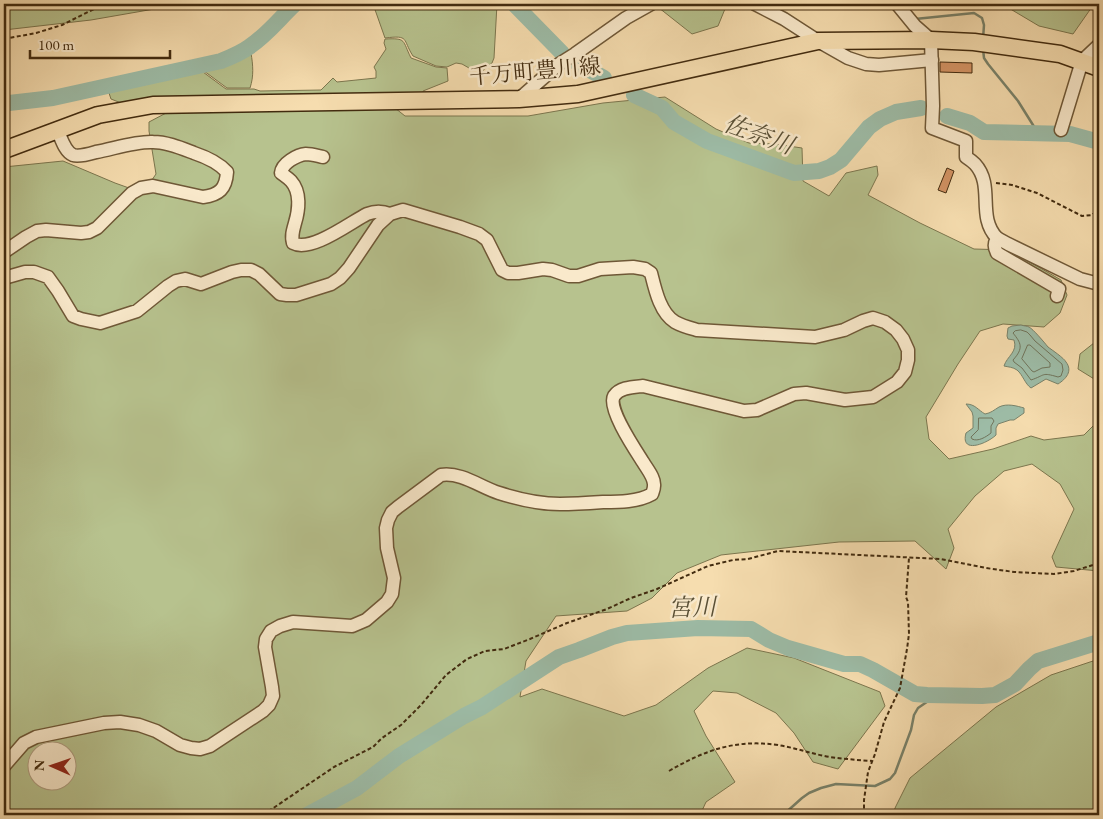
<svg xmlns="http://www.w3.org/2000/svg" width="1103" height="819" viewBox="0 0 1103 819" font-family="'EB Garamond','Noto Serif JP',serif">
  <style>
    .green { fill: #b7c28e; stroke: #7c764e; fill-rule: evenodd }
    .water { fill: #9dbca7; stroke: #79826a }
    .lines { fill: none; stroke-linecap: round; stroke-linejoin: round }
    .shore { stroke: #70745b; stroke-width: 1 }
    .stream { stroke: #79826a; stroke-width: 2.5 }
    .river { stroke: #9dbca7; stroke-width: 16 }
    .building { fill: #d39364; stroke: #422b0f }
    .minor-casing { stroke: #6f5837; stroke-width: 15 }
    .major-casing { stroke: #422b0f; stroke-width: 19 }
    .path { stroke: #422b0f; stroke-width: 2; stroke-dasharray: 4 2.5; stroke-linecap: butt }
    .minor { stroke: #f9e9cb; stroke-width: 12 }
    .major { stroke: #f6ddaf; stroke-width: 16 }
    .labels { text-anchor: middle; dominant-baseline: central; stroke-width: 5; stroke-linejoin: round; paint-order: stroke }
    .street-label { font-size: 22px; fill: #422b0f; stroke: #f9e9cb }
    .water-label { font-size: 24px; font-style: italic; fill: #594f35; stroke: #f9e9cb }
  </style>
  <rect width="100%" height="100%" fill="#f6ddaf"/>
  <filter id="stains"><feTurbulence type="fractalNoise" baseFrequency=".004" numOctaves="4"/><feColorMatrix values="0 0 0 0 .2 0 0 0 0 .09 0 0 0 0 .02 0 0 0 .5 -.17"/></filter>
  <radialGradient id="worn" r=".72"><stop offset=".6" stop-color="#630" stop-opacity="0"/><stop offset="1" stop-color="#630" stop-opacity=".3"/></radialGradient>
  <!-- green -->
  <g class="green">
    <path d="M4,4H183L91,20L4,30Z"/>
    <path d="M373,4H497L494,58L492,63L481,72L475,69L469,68L462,64L456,63L447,67L436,66L413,56C402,39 410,35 385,38Z"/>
    <path d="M654,4H727L718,26L692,34Z"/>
    <path d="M1002,4H1094L1073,34L1039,26Z"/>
    <path d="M385,39C407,38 402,40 411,58L436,67L447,68L448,81L423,91L424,97L121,103L111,99L109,93V89L203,72L226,89H254L260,91L321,90L333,78L337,82L376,78V71L374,67L386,49L384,43Z"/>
    <path d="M251,53C253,65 254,76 250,88H227L204,71L230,64Z"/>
    <path d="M665,97L716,129L749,143L775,144L802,148L803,181L829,196L846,173L877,166L878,175L868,195L920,223L974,249L1009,250L1061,280L1067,295L1060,313L1044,327L1003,324L980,331L958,364L926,417L929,439L949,459L993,449L1031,436L1044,440L1084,435L1099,420V571L1056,567L1052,557L1074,509L1060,484L1032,464L1004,471L975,496L948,529L954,548L946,569L915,541L839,542L721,555L677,573L652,598L627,611L556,616L526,661L520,697L542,689L624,716L656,705L708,668L747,648L794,658L880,692L885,706L838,769L813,762L794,733L776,713L737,693L713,691L694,711L706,736L735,782L706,802L700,815H4V167L63,161L115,183L143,193L156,174L149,131V122L168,112L395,108L405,116H528L603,103ZM38,752H68V782H38Z"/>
    <path d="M1099,339V382L1078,369L1080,354Z"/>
    <path d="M1099,659V815H892L896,806L910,778L996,707L1051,675Z"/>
  </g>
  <!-- water -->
  <g class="water">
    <path d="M1021,325C1024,326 1027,326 1029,327C1033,329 1044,342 1048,347C1052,350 1064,358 1066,362C1073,371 1066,379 1058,384L1046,379L1031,388C1025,384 1023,375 1017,370C1013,367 1008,367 1004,366C1007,356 1018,352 1014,340L1008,339L1007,336L1008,328L1012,326Z"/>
    <path d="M966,404C975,404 978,410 985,414C991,413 994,410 999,407C1007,403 1017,406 1024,408V413L1014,420H1010L998,424L996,428V435C988,443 960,455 966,433L973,428V416L972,412Z"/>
  </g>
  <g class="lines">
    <!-- shore -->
    <g class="shore">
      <path d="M1021,330L1027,332L1030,335L1035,341L1062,364L1063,370L1061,376L1058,377C1041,372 1046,375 1031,380L1022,368L1014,362L1013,360C1024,348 1021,343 1013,333L1015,331Z"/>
      <path d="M1028,345H1030L1050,363V367L1042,368L1034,372L1032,371L1022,359Z"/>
      <path d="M979,418H992L994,421L991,426V433C986,437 978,442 972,439L971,437L978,430Z"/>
    </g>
    <!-- stream -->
    <g class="stream">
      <path d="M915,19L974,13L982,18L984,25L983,39"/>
      <path d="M983,49L984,58L988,64L1018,101L1038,133"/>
      <path d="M783,815L802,798L809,793L821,788L836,784L875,786L890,779L895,773L911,730L914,715L918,708L937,695"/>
    </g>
    <!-- river -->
    <g class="river">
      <path d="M514,4L562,53"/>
      <path d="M577,63L604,78"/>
      <path d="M634,95L662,108L674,122L707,141L794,173L819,171L830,167L841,160L869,127L880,119L896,112L921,108"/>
      <path d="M4,103H9L53,98L221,61C231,57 241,53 249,47C267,35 280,18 295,4"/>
      <path d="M947,116L970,123L984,132L1070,134L1099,142"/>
      <path d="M307,815L357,788L399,756L464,716L482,707L559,657L579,650L612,637L627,633L698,628L751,629L769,640L788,648L844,664H860L873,670L915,694L927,695L982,696L995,695L1015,684L1029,669L1038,661L1099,642"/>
    </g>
  </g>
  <!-- building -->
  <g class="building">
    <path d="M940,62L972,63V73L940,72Z"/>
    <path d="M947,168L954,171L946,193L938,190Z"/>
  </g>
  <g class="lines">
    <!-- minor casing -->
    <g class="minor-casing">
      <g id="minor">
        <path d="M755,4L784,19L818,41L848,58L866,64L879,65L932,60"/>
        <path d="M897,4L915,26L931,40L933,106L932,128L966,141V157C969,159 973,162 975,164C995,186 976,216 997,238C994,244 994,247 997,253L1059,289L1057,296"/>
        <path d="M519,99L559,64L575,54L626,18L651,4"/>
        <path d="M1061,130L1082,61L1099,45"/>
        <path d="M323,157C318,156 312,154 306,154C297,155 282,163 281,173C285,176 288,178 291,181C301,192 299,210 295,223C293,230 291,236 293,243C311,253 351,222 367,214C375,211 382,211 390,214"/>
        <path d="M997,238L1008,244L1080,279L1099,284"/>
        <path d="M4,252L26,237L37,231L46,230L81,233L89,232L97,228L132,193L141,188L153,186L203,197C219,195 226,189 227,172C218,162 206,157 194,153C181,148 167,142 153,142C136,141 113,149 96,152C89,154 79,157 73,155C64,151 61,137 57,129"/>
        <path d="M4,278L25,272H34L48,277L58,291L73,316L81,319L100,323L137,311L168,286L176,281L185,279L201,284L232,272L241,270H251L259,274L280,294L287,295H296L331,284L340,278L349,268L378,225L390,214L403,210L460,227L479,234L487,240L502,270L508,273H518L543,269L552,270L569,276H578L600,269L633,267L645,269L651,273C655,289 660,313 675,322C682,326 690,328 697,330L815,337L844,330L863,321L873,318L885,322L896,330L903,339L908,350V360L905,372L897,382L873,397L845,400L806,393L794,394L757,410L744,411L643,386C634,387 620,387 614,396C607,408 636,451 643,462C647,469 655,478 654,486C654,489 653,491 652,494C638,502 619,502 603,502C589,503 575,504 560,504C541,504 518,499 499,493C480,487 462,472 441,475L398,507L392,512L388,520L386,528L387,548L394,578L392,594L387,602L366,620L352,626L293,622L280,626L271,631L266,639L265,647L272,687L273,696L269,705L263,711L210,746L200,749L191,748L180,745L156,731L139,725L120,722L104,723L36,737L24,743L4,766"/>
      </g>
    </g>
    <!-- major casing -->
    <g class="major-casing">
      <path id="major" d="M4,150L98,115L153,105L519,99L578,94L818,41L931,40L974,42L1060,54L1099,68"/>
    </g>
    <!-- path -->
    <g class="path">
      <path d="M4,39L36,33L62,25L104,4"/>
      <path d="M996,183L1012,185L1037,193L1082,216L1092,215L1099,209"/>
      <path d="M669,771C705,750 736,739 778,745C796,748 812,754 830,757C844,759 858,760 872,761"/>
      <path d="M263,815L334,767L373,747L382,738L401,725L421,705L446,675L467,659L485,651L504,649L530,639L567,623L607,609L631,598L657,589L708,566L733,560L748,559L778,551L941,559L986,568L1014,572L1054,574L1074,571L1099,563"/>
      <path d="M864,815V800L868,772L875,754L884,722L900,688L907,649L909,634L908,602L906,597L909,558"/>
    </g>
    <!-- minor -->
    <use href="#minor" class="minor"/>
    <!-- major -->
    <use href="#major" class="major"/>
  </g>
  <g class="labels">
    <!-- street labels -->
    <g class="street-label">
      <text transform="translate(535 71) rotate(-5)">千万町豊川線</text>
    </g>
    <!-- water labels -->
    <g class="water-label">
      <text transform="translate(759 134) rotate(20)">佐奈川</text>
      <text transform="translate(692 607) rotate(-2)">宮川</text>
    </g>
  </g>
  <!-- margin -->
  <rect width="1103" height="819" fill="none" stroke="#f6ddaf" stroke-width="20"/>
  <rect x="5" y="5" width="1093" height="809" fill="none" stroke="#422b0f" stroke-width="2.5"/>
  <rect x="10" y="10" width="1083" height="799" fill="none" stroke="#422b0f"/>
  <!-- north arrow -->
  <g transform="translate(52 766) rotate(272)"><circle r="24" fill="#f9e9cb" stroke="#b09d80"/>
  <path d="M0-4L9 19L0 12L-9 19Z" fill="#8f2418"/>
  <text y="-8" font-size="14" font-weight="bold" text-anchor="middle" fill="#422b0f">N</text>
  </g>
  <!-- scale -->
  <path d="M30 50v8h140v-8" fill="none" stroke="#422b0f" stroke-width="2.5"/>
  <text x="38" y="50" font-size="15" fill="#422b0f" stroke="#f9e9cb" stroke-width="4" paint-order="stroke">100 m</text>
  <rect width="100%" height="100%" filter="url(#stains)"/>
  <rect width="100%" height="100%" fill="url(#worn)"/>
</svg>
